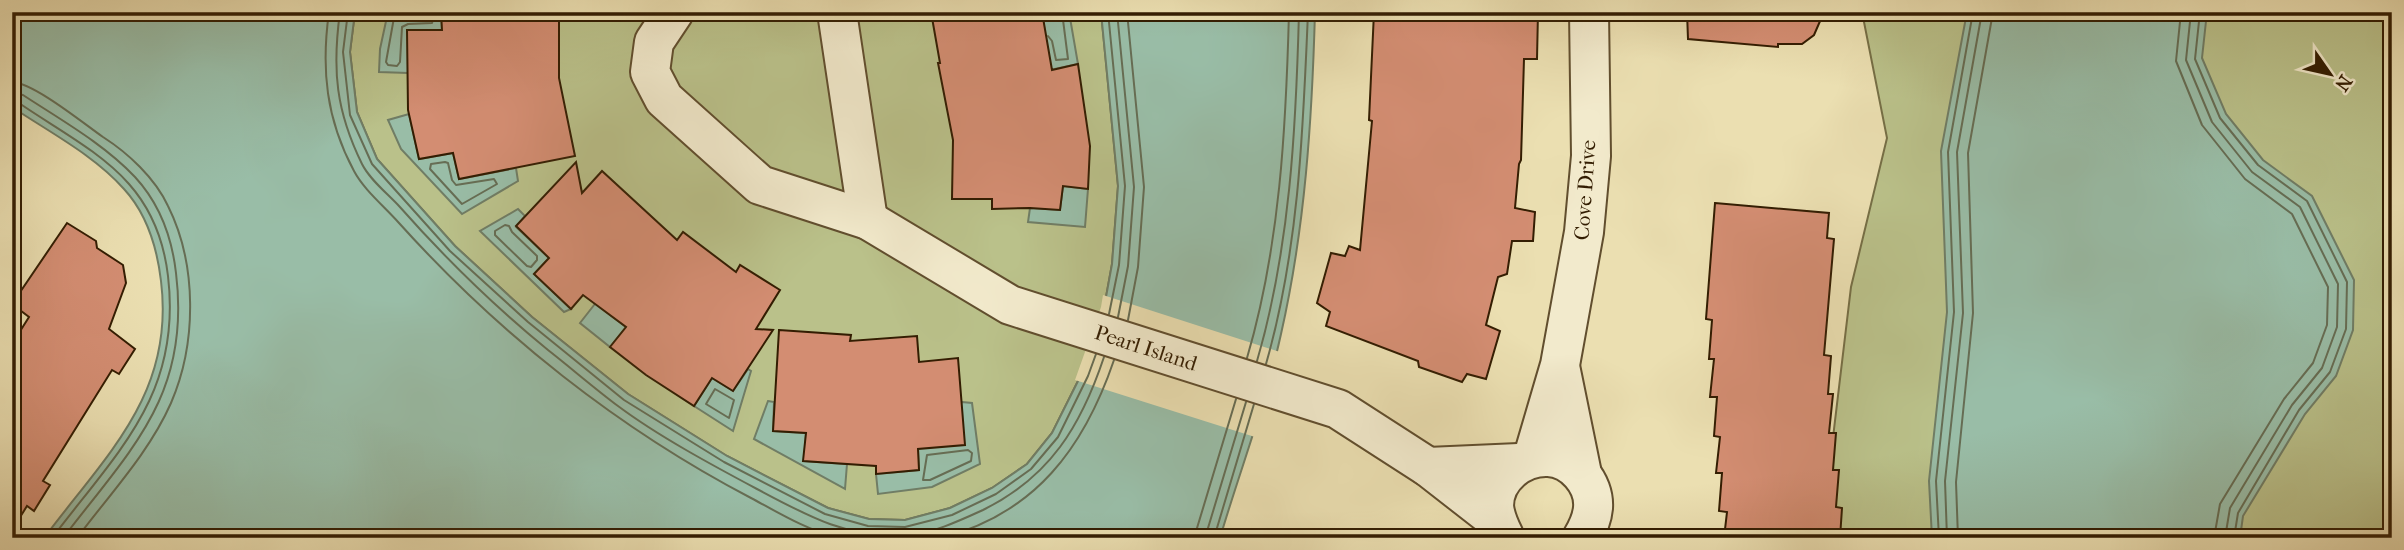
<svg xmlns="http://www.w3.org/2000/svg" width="2404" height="550" viewBox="0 0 2404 550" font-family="'IM FELL French Canon',serif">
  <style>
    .green { fill: #bac18a; stroke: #766f46; stroke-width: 2 }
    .water { fill: #99bda7; stroke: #707d65; stroke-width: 2 }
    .pier { fill: #ebdfb1 }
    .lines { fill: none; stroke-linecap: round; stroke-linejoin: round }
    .shore { stroke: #666d54; stroke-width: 2 }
    .building { fill: #d38d72; stroke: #331d02; stroke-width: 2 }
    .minor-casing { stroke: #614e2e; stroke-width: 42 }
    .minor { stroke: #f2eacc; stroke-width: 38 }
    .labels { text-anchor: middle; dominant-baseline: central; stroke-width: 6; stroke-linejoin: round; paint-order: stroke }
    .street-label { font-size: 21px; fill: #331d02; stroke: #f2eacc }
  </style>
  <rect width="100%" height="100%" fill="#ebdfb1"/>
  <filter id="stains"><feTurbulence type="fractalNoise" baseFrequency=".00286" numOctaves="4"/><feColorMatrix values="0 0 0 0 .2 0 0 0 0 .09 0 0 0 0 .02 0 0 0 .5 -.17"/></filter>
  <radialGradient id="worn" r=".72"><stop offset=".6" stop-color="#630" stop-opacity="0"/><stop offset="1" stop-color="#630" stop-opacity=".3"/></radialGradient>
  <!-- green -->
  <g class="green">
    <path d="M355,12H1101L1118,186L1112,264L1104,308L1082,373L1052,433L1027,464L992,488L950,508L905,520L869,519L828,508L727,456L628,394L532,317L455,246L377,159L357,112L350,52Z"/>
    <path d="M1862,12H2392V538H1821L1851,287L1887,138Z"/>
  </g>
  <!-- water -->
  <g class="water">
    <path d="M12,12H355L350,52L357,112L377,159L455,246L532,317L628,394L727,456L828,508L869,519L905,520L950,508L992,488L1027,464L1052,433L1082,373L1104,308L1112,264L1118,186L1101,12H1315C1312,121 1305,228 1281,334C1266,403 1240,470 1220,538H44C106,455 175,394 161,281C157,247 147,214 124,189C94,155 49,132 12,107Z"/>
    <path d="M388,12H441L442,30L408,73L379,72L380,49Z"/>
    <path d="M1042,12H1069L1078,64L1050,70Z"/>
    <path d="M1967,12H2207L2202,58L2226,114L2263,160L2312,196L2354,280L2353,330L2336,376L2305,414L2243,516L2240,538H1932L1929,481L1947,312L1941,151Z"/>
    <path d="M409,114L419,159L453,153L459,179L516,168L518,181L462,214L401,149L388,120Z"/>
    <path d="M1063,186L1088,189L1085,227L1028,222L1030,208L1060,210Z"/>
    <path d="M518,209L525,216L516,227L549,258L534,274L571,309L564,312L480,231Z"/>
    <path d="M616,277L601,308L626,327L610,347L580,323Z"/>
    <path d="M748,369L751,371L733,431L694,406L712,378L733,391Z"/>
    <path d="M768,401L774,402L773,431L806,433L804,461L847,464L845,489L754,439Z"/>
    <path d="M962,402L972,403L980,464L932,487L878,494L876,474L919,470L918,449Z"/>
  </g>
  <!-- pier -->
  <path class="pier" d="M1103,295L1280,352L1255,437L1075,380L1101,307Z"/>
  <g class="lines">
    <!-- shore -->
    <g class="shore">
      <path d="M329,12C321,69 326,119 354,171C364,190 385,207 399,223C499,334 619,429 751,498C779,513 807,530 838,538"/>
      <path d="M340,12C332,70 336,111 362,164C370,180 387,193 399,206C445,258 494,306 548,350C571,368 594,388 618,406C658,436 712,465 757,489C806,515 846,538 904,536C931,534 959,521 983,510C1050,477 1081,426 1104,357"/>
      <path d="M348,12L343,52L350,115L372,164L450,251L528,322L624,400L724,462L825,514L868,526L905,527L952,515L996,494L1031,469L1058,437L1088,376L1096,354"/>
      <path d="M395,12L386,62L388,65L397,66L400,62L402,27L408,24L432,23L435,12"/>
      <path d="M1108,12L1125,186L1119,265L1109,314"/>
      <path d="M1117,12L1134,187L1128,266L1118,317"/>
      <path d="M1127,12L1144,187L1138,267L1128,320"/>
      <path d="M2181,12L2176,61L2202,125L2245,179L2292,214L2328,287L2327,325L2313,363L2284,399L2220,504L2214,538"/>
      <path d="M2191,12L2186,60L2212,122L2252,172L2300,207L2338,284L2337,327L2322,368L2292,405L2230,508L2225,538"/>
      <path d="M2200,12L2195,59L2220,118L2258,165L2307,201L2347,282L2346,329L2330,372L2299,410L2238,513L2234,538"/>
      <path d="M1048,36L1052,41L1056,60L1068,59L1062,12"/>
      <path d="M12,82C34,83 83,123 103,137C128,153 155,178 168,206C197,264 197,343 171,403C149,453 109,495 77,538"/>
      <path d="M12,93L23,95C61,120 104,144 135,177C159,203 172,238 176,273C191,395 131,449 63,538"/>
      <path d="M12,102L19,103C55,128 100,151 129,184C152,210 164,242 168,276C182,394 118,451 52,538"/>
      <path d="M445,162L448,163L452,180L456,185L494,179L497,184L462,204L430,169L431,164Z"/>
      <path d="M505,225L509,226L512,232L537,256V260L531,267L527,266L495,235V231Z"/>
      <path d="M1247,358C1280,246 1286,128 1289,12"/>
      <path d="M1257,361C1290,248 1296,129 1299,12"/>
      <path d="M1266,364C1299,249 1303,131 1308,12"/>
      <path d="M715,389L734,400L729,418L706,404Z"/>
      <path d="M968,450L972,453L971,461L930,480H923L927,455Z"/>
      <path d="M941,538C1035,514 1084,448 1114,360"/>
      <path d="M1194,538L1236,399"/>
      <path d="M1205,538L1246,402"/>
      <path d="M1214,538L1254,404"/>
      <path d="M1939,538L1936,481L1954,312L1948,152L1973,12"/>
      <path d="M1947,538L1945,481L1963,313L1957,152L1982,12"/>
      <path d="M1958,538L1956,482L1973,313L1968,153L1993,12"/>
    </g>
  </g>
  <!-- building -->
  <g class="building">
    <path d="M441,12H501V17H559V78L575,156L459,179L453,153L419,159L408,110L407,30H442Z"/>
    <path d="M931,12H1042L1052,70L1078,64L1090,146L1088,189L1063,186L1060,210L1030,208L992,209V199H952L953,140L938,63H940Z"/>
    <path d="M1374,12H1538L1537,59H1524L1521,160L1519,164L1515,208L1535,212L1533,241H1512L1507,274L1498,277L1486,325L1500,331L1486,379L1467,374L1462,382L1419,367L1418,361L1326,326L1330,312L1317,303L1331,253L1345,256L1349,246L1360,250L1372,121L1369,120Z"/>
    <path d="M1687,12H1824L1814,35L1802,44H1778V47L1688,39Z"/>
    <path d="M576,162L582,193L602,171L677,240L683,232L736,272L740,265L780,290L756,329L773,330L733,391L712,378L694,406L646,375L610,347L626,327L583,295L571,309L534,274L549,258L516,226Z"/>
    <path d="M1715,203L1829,213L1827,238L1834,239L1824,355L1831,356L1828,394H1833L1829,433H1836L1833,470H1839L1836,507L1842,508L1840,538H1724L1727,512L1719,511L1722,473H1716L1720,437L1714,436L1717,397H1710L1714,359H1709L1712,320L1706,319Z"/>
    <path d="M67,223L96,241L97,248L123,265L126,283L109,329L135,349L119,374L112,370L43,481L50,485L34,511L27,506L12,530V344L29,317L12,304Z"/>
    <path d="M779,330L851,335L850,341L917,336L919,362L958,358L965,445L918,449L919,470L876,474V466L803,461L806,433L773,431Z"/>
  </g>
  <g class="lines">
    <!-- minor casing -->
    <g class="minor-casing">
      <g id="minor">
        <path d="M674,12L654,42L650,72L664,99L760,185L868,220L1010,305L1338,409L1428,467L1496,520"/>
        <path d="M837,12L868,220"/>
        <path d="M1561,371L1582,474"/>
        <path d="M1533,457L1560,365L1584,232L1591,156L1589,12"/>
        <path d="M1428,467L1519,463"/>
        <path d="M1504,536C1499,526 1495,517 1494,506C1494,477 1521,456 1548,457C1573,458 1595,483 1593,508C1592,519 1588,528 1582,538"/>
      </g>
    </g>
    <!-- minor -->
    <use href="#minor" class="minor"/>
  </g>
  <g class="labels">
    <!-- street labels -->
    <g class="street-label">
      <text transform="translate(1585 190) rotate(-86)">Cove Drive</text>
      <text transform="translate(1146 348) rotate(18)">Pearl Island</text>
    </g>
  </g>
  <!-- margin -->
  <rect width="2404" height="550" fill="none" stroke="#ebdfb1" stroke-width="42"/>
  <rect x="14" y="14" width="2376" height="522" fill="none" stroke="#331d02" stroke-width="3.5"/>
  <rect x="21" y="21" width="2362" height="508" fill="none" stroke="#331d02" stroke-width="2"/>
  <!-- north arrow -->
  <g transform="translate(2330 74) rotate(124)" stroke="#f2eacc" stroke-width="5" paint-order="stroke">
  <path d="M0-5L12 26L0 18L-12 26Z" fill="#331d02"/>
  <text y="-10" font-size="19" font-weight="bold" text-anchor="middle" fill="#331d02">N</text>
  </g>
  <rect width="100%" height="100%" filter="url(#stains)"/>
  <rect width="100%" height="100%" fill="url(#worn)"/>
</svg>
